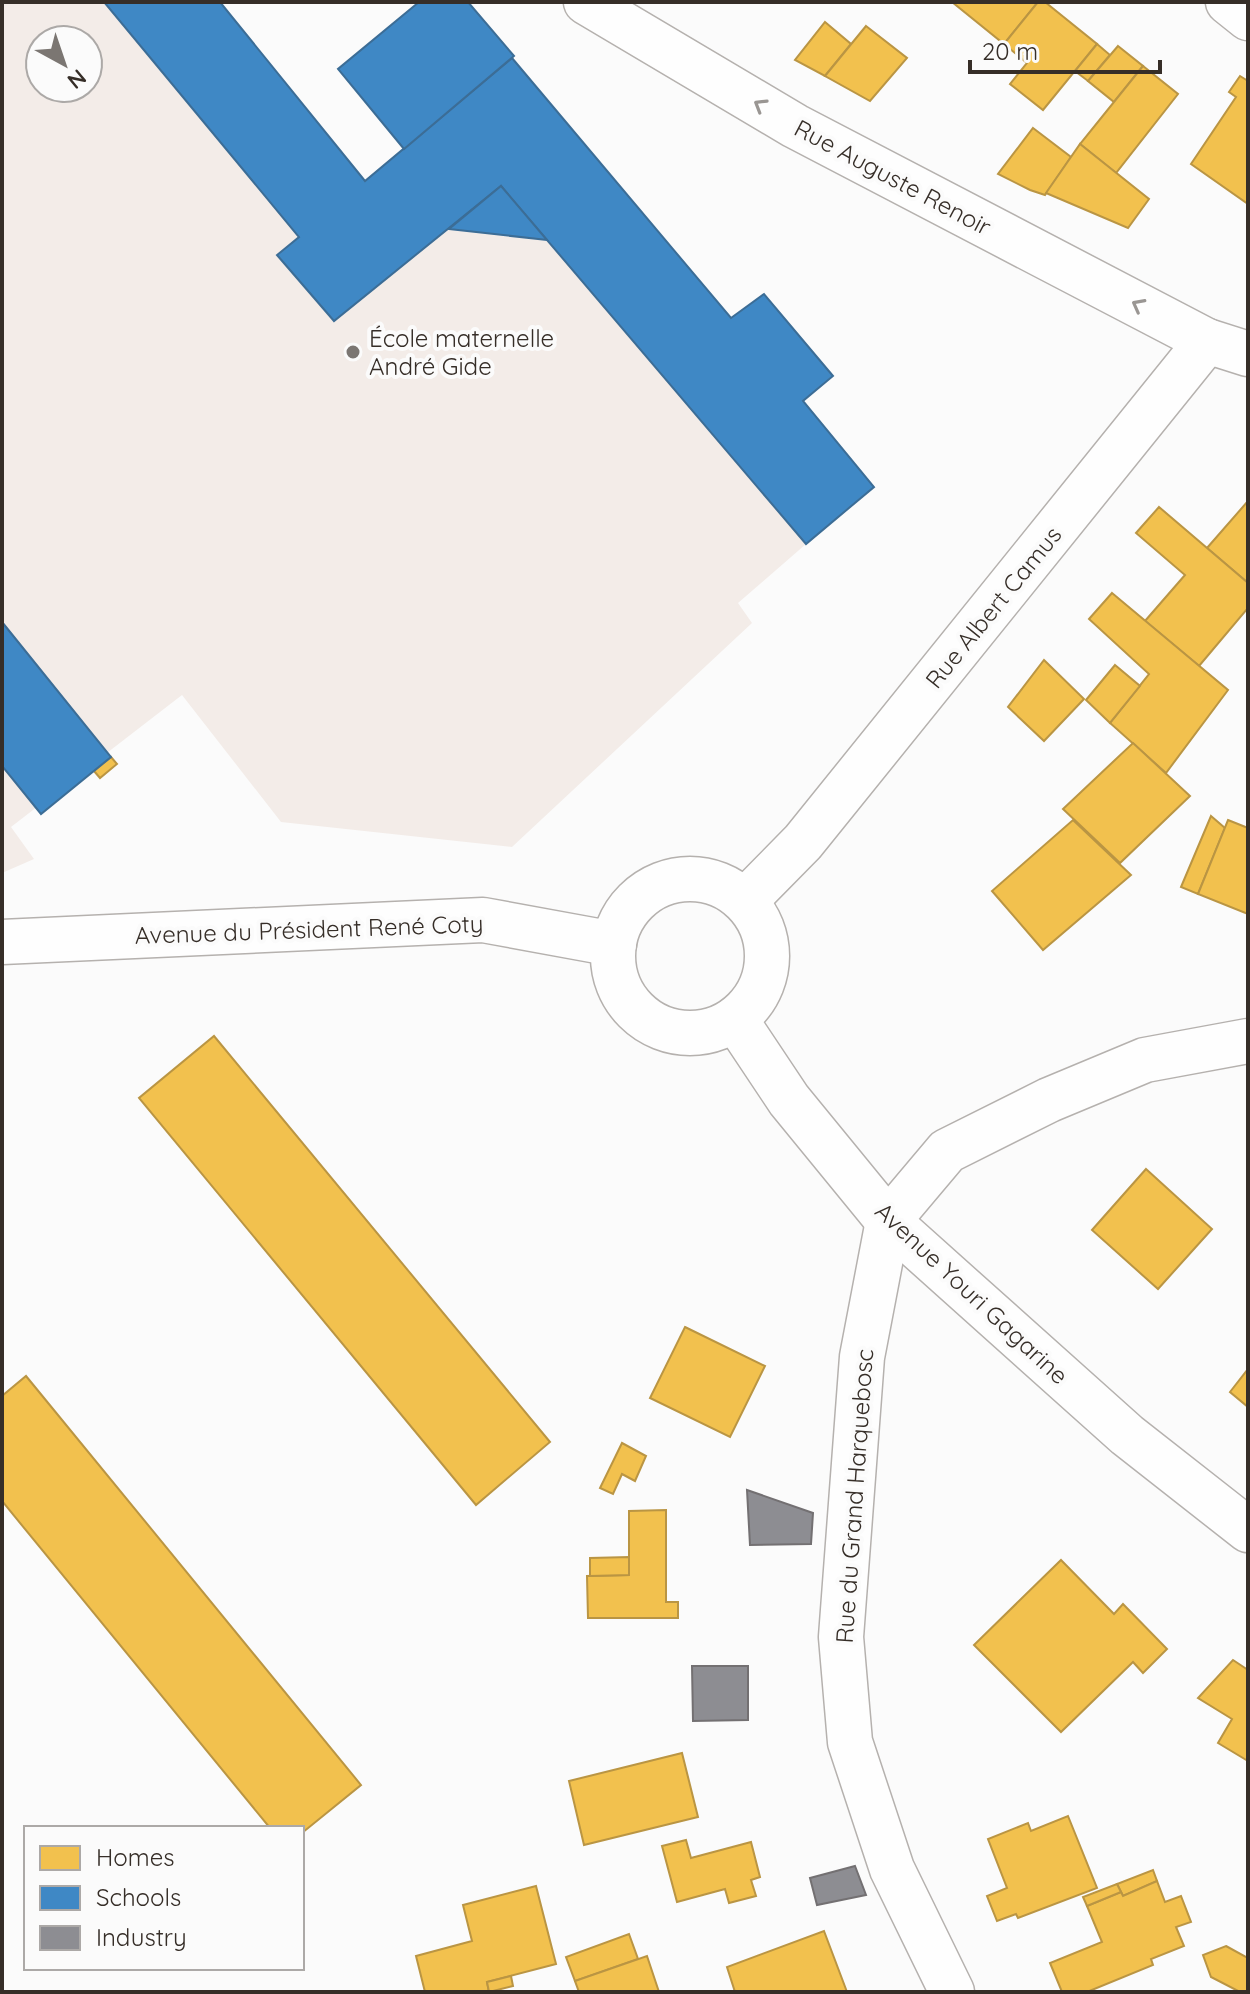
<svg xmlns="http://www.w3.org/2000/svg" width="1250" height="1994" viewBox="0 0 1250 1994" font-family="Quicksand,sans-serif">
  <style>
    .built { fill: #f3ece8; fill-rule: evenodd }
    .homes { fill: #f2c14e; stroke: #ba9543; stroke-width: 2 }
    .schools { fill: #3f88c5; stroke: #3c6d96; stroke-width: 2 }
    .industry { fill: #8d8d92; stroke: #737072; stroke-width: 2 }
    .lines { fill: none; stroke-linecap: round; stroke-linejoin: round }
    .minor-casing { stroke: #b5b1ae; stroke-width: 47 }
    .minor { stroke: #fefefe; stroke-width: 44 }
    .oneway { stroke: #9a9693 }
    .poi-dot { fill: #7b7672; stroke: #fbfbfb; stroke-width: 3 }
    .labels { text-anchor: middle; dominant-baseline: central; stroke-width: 8; stroke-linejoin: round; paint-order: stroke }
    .street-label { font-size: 24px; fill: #362e28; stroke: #fbfbfb }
    .poi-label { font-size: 24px; fill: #362e28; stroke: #fbfbfb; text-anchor: start }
  </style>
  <rect width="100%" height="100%" fill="#fbfbfb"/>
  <!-- built -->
  <path class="built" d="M2,2H201L378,207L512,106L806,544L738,603L752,623L512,847L281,822L182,695L11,827L34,859L2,873ZM40,40H88V88H40Z"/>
  <!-- homes -->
  <g class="homes">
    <path d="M952,2H1038L1004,44Z"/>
    <path d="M1038,2H1045L1097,44L1043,110L1010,84L1027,63L1004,44Z"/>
    <path d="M825,22L851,44L825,76L795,60Z"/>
    <path d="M866,26L907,58L870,101L825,76Z"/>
    <path d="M1097,44L1110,55L1088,81L1075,71Z"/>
    <path d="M1118,46L1143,66L1114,102L1088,81Z"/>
    <path d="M1143,66L1178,94L1116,173L1080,144Z"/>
    <path d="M1240,76L1248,81V204L1191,164L1236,97L1229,92Z"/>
    <path d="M1033,128L1071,157L1045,195L1030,190L998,174Z"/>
    <path d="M1080,144L1149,199L1128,228L1046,193Z"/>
    <path d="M1248,501V583L1207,548Z"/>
    <path d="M1159,507L1248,583V608L1199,666L1145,621L1185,575L1136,533Z"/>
    <path d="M1112,593L1228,690L1166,773L1110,723L1149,674L1089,619Z"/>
    <path d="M1044,660L1084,699L1044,741L1008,707Z"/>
    <path d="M1115,665L1140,686L1110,723L1086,700Z"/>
    <path d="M1133,743L1190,796L1120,863L1063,809Z"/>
    <path d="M111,757L117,764L100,778L94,771Z"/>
    <path d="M1211,816L1225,828L1198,894L1181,887Z"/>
    <path d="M1073,820L1131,875L1043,950L992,891Z"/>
    <path d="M1228,820L1248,828V914L1198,894Z"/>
    <path d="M214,1036L550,1442L476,1505L139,1098Z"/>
    <path d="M1146,1169L1212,1229L1158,1289L1092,1230Z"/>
    <path d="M685,1327L765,1366L730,1437L650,1398Z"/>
    <path d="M1248,1369V1407L1230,1392Z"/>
    <path d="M26,1376L361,1785L302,1833V1828H270L2,1501V1396Z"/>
    <path d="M622,1443L646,1456L635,1481L622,1474L613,1494L600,1488Z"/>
    <path d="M666,1510V1602H678V1618H588L587,1576L629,1575V1511Z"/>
    <path d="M629,1557V1575L590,1576V1558Z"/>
    <path d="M1061,1560L1114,1614L1123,1604L1167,1649L1143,1673L1133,1662L1061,1732L974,1645Z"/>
    <path d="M1233,1660L1248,1670V1761L1218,1743L1232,1719L1198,1698Z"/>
    <path d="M682,1753L698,1817L584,1845L569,1781Z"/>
    <path d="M1068,1816L1097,1888L1018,1918L1016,1914L997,1921L987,1896L1007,1888L988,1839L1028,1823L1031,1831Z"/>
    <path d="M686,1840L691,1858L751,1842L760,1877L751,1880L756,1896L729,1903L725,1889L677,1902L662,1846Z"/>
    <path d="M1153,1870L1157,1881L1123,1896L1117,1884Z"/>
    <path d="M1157,1881L1165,1902L1181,1896L1191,1922L1176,1927L1184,1946L1151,1959L1153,1965L1087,1992H1062L1050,1963L1102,1942L1087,1906L1121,1892L1123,1896Z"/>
    <path d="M1117,1884L1121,1892L1087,1906L1083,1897Z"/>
    <path d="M536,1886L556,1964L487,1982L489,1992H425L416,1956L472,1941L463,1905Z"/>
    <path d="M824,1931L847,1992H735L727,1967Z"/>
    <path d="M629,1934L638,1959L575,1981L566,1957Z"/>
    <path d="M1226,1946L1248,1958V1992H1240L1211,1977L1203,1955Z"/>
    <path d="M647,1956L659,1992H579L575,1981Z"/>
    <path d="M511,1976L513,1986L489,1992L487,1982Z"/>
  </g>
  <!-- schools -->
  <g class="schools">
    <path d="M104,2H220L365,181L512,58L731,318L764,294L833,376L803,401L874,487L806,544L501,186L334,321L277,255L299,237Z"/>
    <path d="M419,2H468L514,56L404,149L338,69Z"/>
    <path d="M501,186L547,240L449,229Z"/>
    <path d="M2,622L111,757L41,814L2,766Z"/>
  </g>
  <!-- industry -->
  <g class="industry">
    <path d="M747,1490L813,1513L811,1544L750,1545Z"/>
    <path d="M692,1666H748V1720L693,1721Z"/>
    <path d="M855,1866L866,1895L817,1905L810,1878Z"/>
  </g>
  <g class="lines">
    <!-- minor casing -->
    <g class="minor-casing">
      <g id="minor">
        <path d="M586,2L795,126L1207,341"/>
        <path d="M1228,2L1248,18"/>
        <circle cx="690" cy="956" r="77"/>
        <path d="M745,901L803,842L1207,341L1248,354"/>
        <path d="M2,942L483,920L614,944"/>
        <path d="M735,1019L789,1100L888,1221L1127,1435L1248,1530"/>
        <path d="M952,1992L892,1869L850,1742L841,1637L862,1357L888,1221L947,1151L1049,1100L1145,1060L1248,1041"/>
      </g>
    </g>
    <!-- minor -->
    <use href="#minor" class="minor"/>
  </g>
  <!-- one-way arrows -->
  <defs><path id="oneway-chevron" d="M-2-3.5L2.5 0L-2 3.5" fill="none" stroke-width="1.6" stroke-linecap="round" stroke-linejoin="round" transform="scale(2)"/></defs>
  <g class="oneway">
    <use href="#oneway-chevron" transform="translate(760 105) rotate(-149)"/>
    <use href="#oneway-chevron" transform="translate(1138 305) rotate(-152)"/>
  </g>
  <!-- markers -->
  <circle class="poi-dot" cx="353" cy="352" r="8"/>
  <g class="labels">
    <!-- street labels -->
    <g class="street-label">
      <text transform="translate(893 177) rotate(28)">Rue Auguste Renoir</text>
      <text transform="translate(993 607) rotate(-51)">Rue Albert Camus</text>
      <text transform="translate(309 929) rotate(-2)">Avenue du Président René Coty</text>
      <text transform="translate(972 1293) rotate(43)">Avenue Youri Gagarine</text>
      <text transform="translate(854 1496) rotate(-86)">Rue du Grand Harquebosc</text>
    </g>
    <!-- poi labels -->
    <g class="poi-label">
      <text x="369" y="338">École maternelle<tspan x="369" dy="28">André Gide</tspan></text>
    </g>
  </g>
  <!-- border -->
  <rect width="1250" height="1994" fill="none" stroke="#362e28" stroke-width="8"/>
  <!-- legend -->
  <rect x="24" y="1826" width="280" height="144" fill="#fbfbfb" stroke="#aca9a7" stroke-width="2"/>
  <rect x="40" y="1846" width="40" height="24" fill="#f2c14e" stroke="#aca9a7" stroke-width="2"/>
  <text x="96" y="1866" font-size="24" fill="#362e28">Homes</text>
  <rect x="40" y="1886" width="40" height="24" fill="#3f88c5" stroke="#aca9a7" stroke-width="2"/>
  <text x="96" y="1906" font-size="24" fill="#362e28">Schools</text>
  <rect x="40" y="1926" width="40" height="24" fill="#8d8d92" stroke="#aca9a7" stroke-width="2"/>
  <text x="96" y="1946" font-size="24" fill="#362e28">Industry</text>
  <!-- north arrow -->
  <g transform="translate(64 64) rotate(140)"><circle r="38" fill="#fbfbfb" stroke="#aca9a7" stroke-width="2"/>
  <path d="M0-6L14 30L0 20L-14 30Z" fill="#7b7672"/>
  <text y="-12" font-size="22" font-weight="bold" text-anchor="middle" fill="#362e28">N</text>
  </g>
  <!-- scale -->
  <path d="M970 60v12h190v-12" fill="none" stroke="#362e28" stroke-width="4"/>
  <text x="982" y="60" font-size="24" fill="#362e28" stroke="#fbfbfb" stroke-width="6" paint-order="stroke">20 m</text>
</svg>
